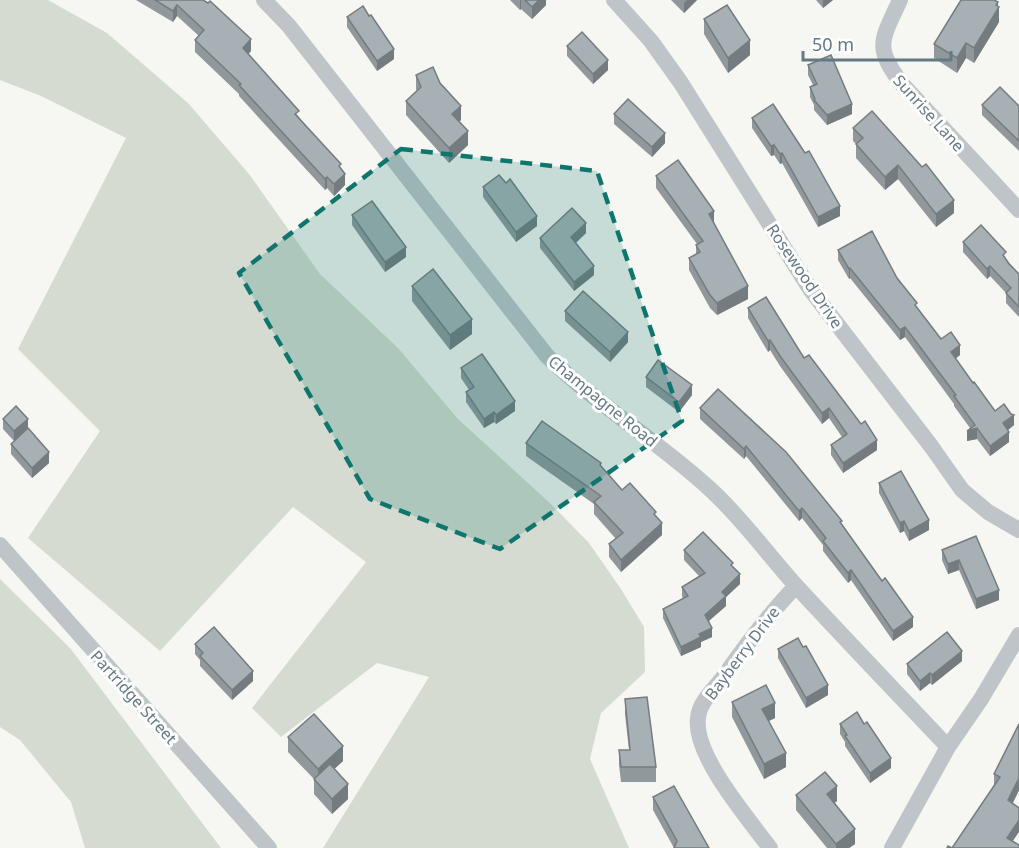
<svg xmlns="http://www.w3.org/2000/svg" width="1019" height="848" viewBox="0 0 1019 848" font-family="'Noto Sans',sans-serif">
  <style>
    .green { fill: #d6dbd1 }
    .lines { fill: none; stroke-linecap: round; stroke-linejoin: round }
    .minor { stroke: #bec4c7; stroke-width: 16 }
    .wall { fill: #90989c }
    .shaded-wall { fill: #757c7f }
    .building { fill: #a7b1b5; stroke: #757c7f; stroke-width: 1.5 }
    .marked { fill: #0f766e; fill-opacity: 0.2; stroke: #0f766e; stroke-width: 4.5; stroke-dasharray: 12 8; stroke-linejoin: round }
    .labels { text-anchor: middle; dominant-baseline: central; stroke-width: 6; stroke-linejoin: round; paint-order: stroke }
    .street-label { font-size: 16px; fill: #647984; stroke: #fff }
  </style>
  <rect width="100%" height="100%" fill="#f6f6f2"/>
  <!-- green -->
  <g class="green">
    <path d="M0,0H48L107,33L188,103L249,174L320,274L398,348L458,419L551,504L589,543L621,589L644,627L645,672L601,713L590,759L629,848H323L429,677L377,663L281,737L252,708L366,562L293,507L160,651L28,538L100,431L18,349L126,138L41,96L0,80Z"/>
    <path d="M0,579L70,648L221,848H85L71,802L20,740L0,727Z"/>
  </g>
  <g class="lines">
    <!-- minor -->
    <g class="minor">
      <path d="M264,0L289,26L547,356C597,405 658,441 710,489C742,518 768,555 798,588C847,641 898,694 948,747"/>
      <path d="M614,0L651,41L681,83L810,289L931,446L962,490L988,512L1019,530"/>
      <path d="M900,0C882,40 873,46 902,84L1019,210"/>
      <path d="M0,545L269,848"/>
      <path d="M770,848C748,818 693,755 698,718C699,703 713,690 722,679C745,646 768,615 796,586"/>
      <path d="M892,848L948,747L981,699L1019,635"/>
    </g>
  </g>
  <!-- wall -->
  <g class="wall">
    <path d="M136,0H203L251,51L248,54L341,169L345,185L334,196L327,188L325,190L239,96V94L195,52V40L199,36L177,16L173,22Z"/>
    <path d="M510,0H546V5L532,19L521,9L520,10Z"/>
    <path d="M671,0H697L684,13Z"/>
    <path d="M816,0H833L823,8Z"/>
    <path d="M998,6L999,22L974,63L966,58L957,73L934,58V44Z"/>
    <path d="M347,17L394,59L377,71L347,27Z"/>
    <path d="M704,19L750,55L728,73L704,34Z"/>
    <path d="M567,46L608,70L593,84L567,56Z"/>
    <path d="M808,65L852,114L827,125L814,110V105L810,97V87L813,85L808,75Z"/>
    <path d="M416,75L440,83L461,120L459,122L468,145L449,163L406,115V101L417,91L416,89Z"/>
    <path d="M982,105L1019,106V151L982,115Z"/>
    <path d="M614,114L665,143L652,157L614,124Z"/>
    <path d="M752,118L840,216L818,227L782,163L780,164L774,155L771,156L752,128Z"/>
    <path d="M853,128L954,213L936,227L898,179L885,190L856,158V144L853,141Z"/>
    <path d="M656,176L714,223L748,299L717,315L710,308L689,270V258L696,255V245L697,244L656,188Z"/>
    <path d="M483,187L537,226L516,242L483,197Z"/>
    <path d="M352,215L406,257L385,272L352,225Z"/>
    <path d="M586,233L576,243L594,275L574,291L540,248V238Z"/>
    <path d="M963,242L1006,259L1019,274V317L1006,303V293L990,276L987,279L963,252Z"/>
    <path d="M838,250L897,278L917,308L941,339L960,355L955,359L995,411L1014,425L1008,430L1009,442L990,456L977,439L967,441L970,428L954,406V404L905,337L900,340L850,278L849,279L838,260Z"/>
    <path d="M412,286L472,334L450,350L412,301Z"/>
    <path d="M748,308L804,358L877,450L843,473L831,455V445L842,437L829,418L822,424L780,366L770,350L768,352L748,318Z"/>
    <path d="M565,311L628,342L610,362L565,321Z"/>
    <path d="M461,368L515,411L496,424L494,422L484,428L466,402V392L469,390L461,378Z"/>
    <path d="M646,377L692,395L679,412L646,387Z"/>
    <path d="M700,408L842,524L913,627L893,641L851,580L848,583L823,551V545L802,518L799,521L746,456L744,459L700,419Z"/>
    <path d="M3,419L28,429L49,463L32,478L11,454V444L14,441L3,429Z"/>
    <path d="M526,443L601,466L622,490L656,516L662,535L621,572L609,557V544L616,539L594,514V504L526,456Z"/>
    <path d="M879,483L929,530L909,541L904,531L900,533L879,493Z"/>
    <path d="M976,536L999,600L976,609L959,570L948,574L942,560V550Z"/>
    <path d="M684,550L733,568L740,584L726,597V606L709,621L712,637L701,642V647L681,656L663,618V609L683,599L682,596V587L699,576L684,560Z"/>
    <path d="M195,644L253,681L232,700L200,666V660L195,654Z"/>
    <path d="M803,647L828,695L806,708L778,658V649Z"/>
    <path d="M962,661L932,685L930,683L920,691L907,674V664Z"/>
    <path d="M625,699L656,767V782H621L619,765V750H629L625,714Z"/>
    <path d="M732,702L775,718L769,721L786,767L764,779L732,717Z"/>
    <path d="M840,724L891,768L870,783L845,746V742L840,734Z"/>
    <path d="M1019,724V790L1013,803L1012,841L952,848L994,786V774Z"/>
    <path d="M288,737L343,761L334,769L348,799L332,814L314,794V779L288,752Z"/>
    <path d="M796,795L837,801L834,803L855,844L849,848H827L796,810Z"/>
    <path d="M653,797L709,848H674L653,810Z"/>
  </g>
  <!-- shaded-wall -->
  <g class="shaded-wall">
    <path d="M520,0H521V9L520,10Z"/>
    <path d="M539,0H546V5L532,19V7Z"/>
    <path d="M687,0H697L684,13V3Z"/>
    <path d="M823,0H833L823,8Z"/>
    <path d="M998,2V10L999,7V22L974,63V48Z"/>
    <path d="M177,5V16L173,22V11Z"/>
    <path d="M251,39V51L243,60V48Z"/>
    <path d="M750,40V55L728,73V58Z"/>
    <path d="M966,43V58L957,73V58Z"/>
    <path d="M394,49V59L377,71V61Z"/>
    <path d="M608,60V70L593,84V74Z"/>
    <path d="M852,104V114L827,125V115Z"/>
    <path d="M461,106V120L452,128V114Z"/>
    <path d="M468,131V145L449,163V148Z"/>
    <path d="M665,133V143L652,157V147Z"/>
    <path d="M774,145V155L771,156V146Z"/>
    <path d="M782,153V163L780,164V154Z"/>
    <path d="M898,165V179L885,190V177Z"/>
    <path d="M345,174V185L334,196V184Z"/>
    <path d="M327,177V188L325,190V179Z"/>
    <path d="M954,200V213L936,227V214Z"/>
    <path d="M840,206V216L818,227V217Z"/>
    <path d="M714,211V223L709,214Z"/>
    <path d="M537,216V226L516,242V232Z"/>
    <path d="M586,223V233L571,247V237Z"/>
    <path d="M406,247V257L385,272V262Z"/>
    <path d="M594,266V275L574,291V282Z"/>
    <path d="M990,266V276L987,279V269Z"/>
    <path d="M850,268V278L849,279V269Z"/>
    <path d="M748,286V299L717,315V303Z"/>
    <path d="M472,319V334L450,350V335Z"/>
    <path d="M905,327V337L900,340V330Z"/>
    <path d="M628,332V342L610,362V352Z"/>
    <path d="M770,340V350L768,352V341Z"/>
    <path d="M960,345V355L951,362V352Z"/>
    <path d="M692,385V395L679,412V402Z"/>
    <path d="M515,401V411L496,424V415Z"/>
    <path d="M829,408V418L822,424V413Z"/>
    <path d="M494,412V422L484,428V419Z"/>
    <path d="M1014,415V425L1003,434V423Z"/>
    <path d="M28,419V429L14,441V431Z"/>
    <path d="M977,428V439L967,441V431Z"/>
    <path d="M1009,432V442L990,456V446Z"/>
    <path d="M877,440V450L843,473V463Z"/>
    <path d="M746,446V456L744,459V449Z"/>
    <path d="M49,452V463L32,478V468Z"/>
    <path d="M802,508V518L799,521V511Z"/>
    <path d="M929,520V530L909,541V531Z"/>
    <path d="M904,521V531L900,533V523Z"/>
    <path d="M662,523V535L621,572V560Z"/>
    <path d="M959,560V570L948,574V564Z"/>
    <path d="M851,570V580L848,583V573Z"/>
    <path d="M740,574V584L726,597V606L705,624V615L722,592Z"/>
    <path d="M999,590V600L976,609V599Z"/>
    <path d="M913,617V627L893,641V631Z"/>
    <path d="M712,628V637L701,642V647L681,656V647L699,634Z"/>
    <path d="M962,651V661L932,685V675Z"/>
    <path d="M253,671V681L232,700V690Z"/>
    <path d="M930,673V683L920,691V681Z"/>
    <path d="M828,685V695L806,708V698Z"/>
    <path d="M775,703V718L762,724V709Z"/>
    <path d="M343,746V761L318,784V769Z"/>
    <path d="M786,753V767L764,779V764Z"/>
    <path d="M891,758V768L870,783V773Z"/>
    <path d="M1019,778V790L1008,812V800Z"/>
    <path d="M348,784V799L332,814V799Z"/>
    <path d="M837,786V801L827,809V794Z"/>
    <path d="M1019,820V832L1008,848L1007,838Z"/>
    <path d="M855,829V844L849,848H836V844Z"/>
  </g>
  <!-- building -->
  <g class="building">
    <path d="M155,0H203L208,3L210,1L251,39L243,48L299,111L295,114L341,164L339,166L345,174L334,184L327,177L325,179L239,85L241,84L195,40L204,30L177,5L173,11Z"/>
    <path d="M525,0H539L532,7Z"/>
    <path d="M961,0H994L998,2L996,5L999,7L974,48L966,43L957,58L934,44Z"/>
    <path d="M727,5L750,40L728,58L704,19Z"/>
    <path d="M363,6L369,16L371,15L394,49L377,61L347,17Z"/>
    <path d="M582,32L608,60L593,74L567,46Z"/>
    <path d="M831,55L852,104L827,115L814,100L815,99L810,87L817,84L808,65Z"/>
    <path d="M433,67L440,83L461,106L452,114L468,131L449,148L406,101L421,87L416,75Z"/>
    <path d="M1000,87L1019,106V141L982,105Z"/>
    <path d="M628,99L665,133L652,147L614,114Z"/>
    <path d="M773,104L805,153L809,151L840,206L818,217L782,153L780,154L774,145L771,146L752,118Z"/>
    <path d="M872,111L922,167L926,164L954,200L936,214L898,165L885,177L856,144L863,138L853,128Z"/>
    <path d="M678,160L714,211L709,214L748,286L717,303L710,295L689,258L700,252L696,245L703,241L656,176Z"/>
    <path d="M499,175L506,183L510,179L537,216L516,232L483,187Z"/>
    <path d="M372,201L406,247L385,262L352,215Z"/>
    <path d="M572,208L586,223L571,237L594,266L574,282L540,238Z"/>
    <path d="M981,225L1006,252L1003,255L1009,264L1019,274V307L1006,293L1011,288L990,266L987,269L963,242Z"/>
    <path d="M872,231L897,278L917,303L915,305L941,339L951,332L960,345L951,352L973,383L974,382L995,411L1004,404L1011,414L1014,415L1003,423L1009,432L990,446L977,428L967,431L975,425L954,396L956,395L905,327L900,330L850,268L849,269L838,250Z"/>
    <path d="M433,269L472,319L450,335L412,286Z"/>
    <path d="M583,291L628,332L610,352L565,311Z"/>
    <path d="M766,297L804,358L809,355L861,424L865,421L877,440L843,463L831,445L847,434L829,408L822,413L780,356L770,340L768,341L748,308Z"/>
    <path d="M482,354L515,401L496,415L494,412L484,419L466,392L474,387L461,368Z"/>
    <path d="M658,360L692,385L679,402L646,377Z"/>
    <path d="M718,389L786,452L842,521L840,522L882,581L885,578L913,617L893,631L851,570L848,573L823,541L826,538L802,508L799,511L746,446L744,449L700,408Z"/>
    <path d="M16,406L28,419L14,431L3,419Z"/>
    <path d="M542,421L601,463L600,465L622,490L630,483L656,512L654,514L662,523L621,560L609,544L623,533L594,502L601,496L526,443Z"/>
    <path d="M28,428L49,452L32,468L11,444Z"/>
    <path d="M901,471L929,520L909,531L904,521L900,523L879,483Z"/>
    <path d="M703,532L733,563L731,565L740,574L722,592L726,596L705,615L712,628L699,634L701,637L681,647L663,609L688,596L682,587L705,573L684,550Z"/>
    <path d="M976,536L999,590L976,599L959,560L948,564L942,550Z"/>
    <path d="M214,627L253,671L232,690L200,656L203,653L195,644Z"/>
    <path d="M947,632L962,651L932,675L930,673L920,681L907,664Z"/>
    <path d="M798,638L803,647L806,646L828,685L806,698L778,649Z"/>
    <path d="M766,685L775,703L762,709L786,753L764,764L732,702Z"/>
    <path d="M647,697L656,767H621L619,750H630L625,699Z"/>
    <path d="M857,712L864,724L867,722L891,758L870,773L845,736L847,735L840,724Z"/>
    <path d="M314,714L343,746L318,769L288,737Z"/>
    <path d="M1019,724V778L1008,800L1019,808V820L1007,838L1019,845V848H947L948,846L952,848L1000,777L994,774Z"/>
    <path d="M330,764L348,784L332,799L314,779Z"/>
    <path d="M825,772L837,786L827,794L855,829L836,844L796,795Z"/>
    <path d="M674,786L709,848H674L677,841L653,797Z"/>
  </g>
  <!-- marked area -->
  <path class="marked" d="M401,149L597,171L682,421L500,549L370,499L239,273Z"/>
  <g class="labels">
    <!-- street labels -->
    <g class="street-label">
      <text transform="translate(929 113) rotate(48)">Sunrise Lane</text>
      <text transform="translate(805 276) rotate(56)">Rosewood Drive</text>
      <text transform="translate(603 401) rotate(39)">Champagne Road</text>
      <text transform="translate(742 653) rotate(-53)">Bayberry Drive</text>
      <text transform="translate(134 697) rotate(48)">Partridge Street</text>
    </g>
  </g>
  <!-- scale -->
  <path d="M803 51v9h148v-9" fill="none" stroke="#647984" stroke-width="3"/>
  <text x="812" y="51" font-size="18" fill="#647984" stroke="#ffffff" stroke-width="4.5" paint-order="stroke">50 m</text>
</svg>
